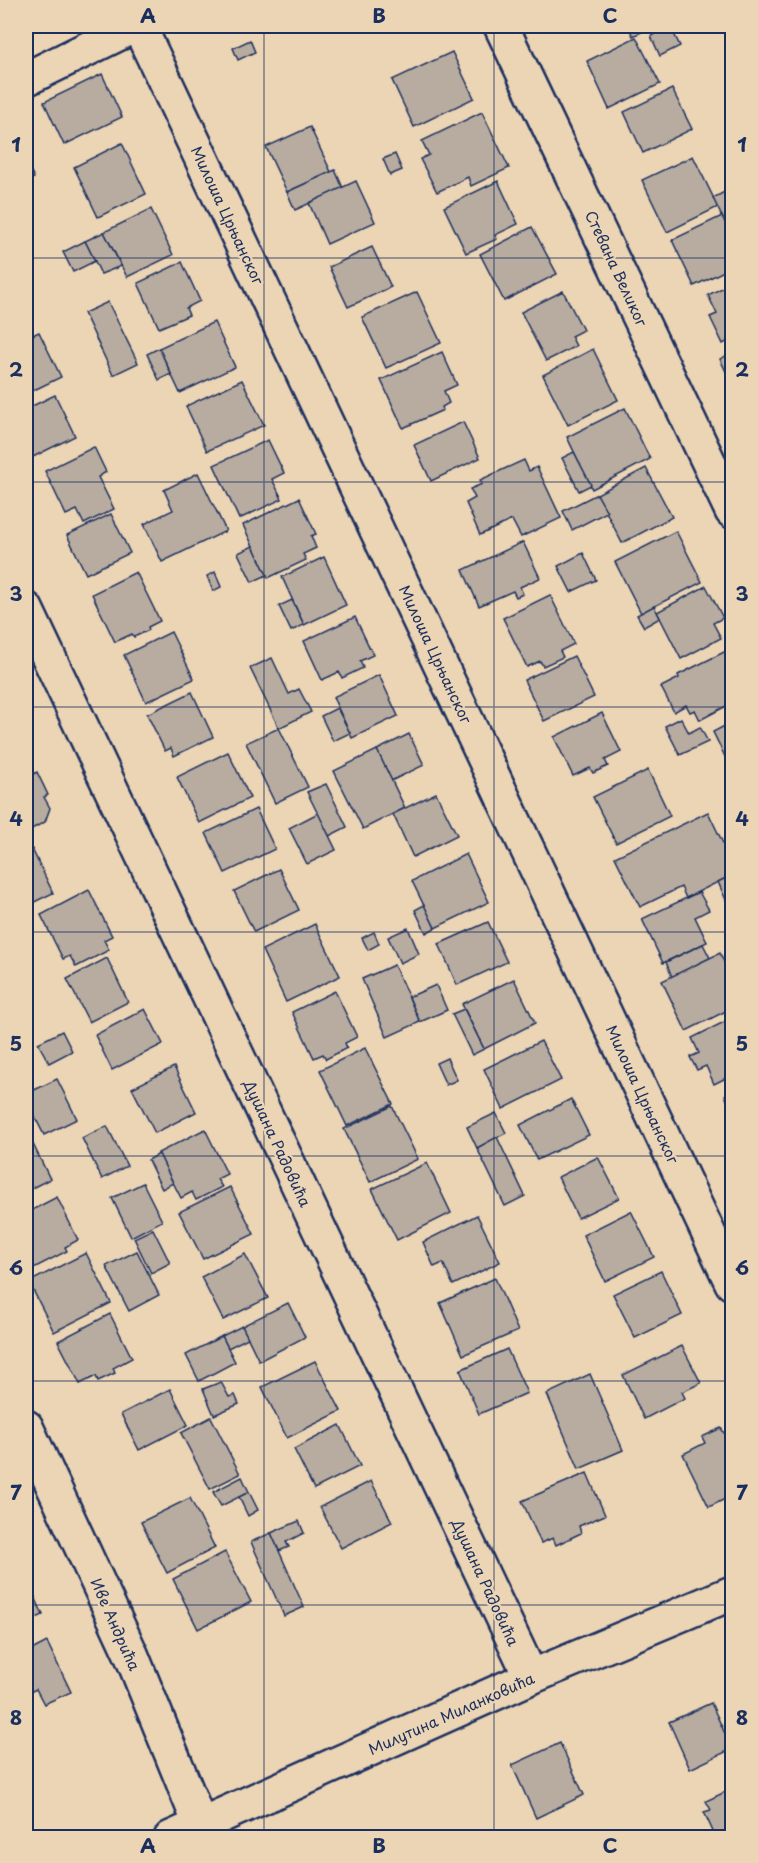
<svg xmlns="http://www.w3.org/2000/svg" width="758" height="1863" viewBox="0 0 758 1863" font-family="'Playpen Sans',sans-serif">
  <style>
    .building { fill: #b8aca0; stroke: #1b2f5e; stroke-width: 1.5 }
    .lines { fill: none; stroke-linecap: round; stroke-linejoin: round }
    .minor-casing { stroke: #1b2f5e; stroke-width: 38 }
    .minor { stroke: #ecd5b5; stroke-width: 33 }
    .grid { fill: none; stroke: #1b2f5e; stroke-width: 1.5; stroke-opacity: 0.55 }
    .labels { text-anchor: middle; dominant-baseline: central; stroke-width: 4.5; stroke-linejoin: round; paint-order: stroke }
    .street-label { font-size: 15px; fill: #1b2f5e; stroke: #ecd5b5 }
    .neatline { fill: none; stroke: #1b2f5e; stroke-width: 2 }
    .grid-label { font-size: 20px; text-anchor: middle; font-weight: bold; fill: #1b2f5e }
  </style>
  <rect width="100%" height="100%" fill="#ecd5b5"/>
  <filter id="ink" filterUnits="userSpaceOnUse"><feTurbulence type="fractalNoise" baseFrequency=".0167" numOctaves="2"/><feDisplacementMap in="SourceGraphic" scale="12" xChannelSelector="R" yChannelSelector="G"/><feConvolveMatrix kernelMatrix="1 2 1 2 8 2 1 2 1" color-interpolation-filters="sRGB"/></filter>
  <g filter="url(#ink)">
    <!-- building -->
    <g class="building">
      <path d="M628,26H654L633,36Z"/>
      <path d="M670,26L680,46L660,56L651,36Z"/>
      <path d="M636,37L660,84L609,109L587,61Z"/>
      <path d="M250,40L255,52L238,60L233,48Z"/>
      <path d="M452,52L474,98L414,127L392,80Z"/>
      <path d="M102,74L122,117L64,145L44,102Z"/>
      <path d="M672,89L692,129L643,153L624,112Z"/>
      <path d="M482,112L509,168L471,186L468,177L437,192L420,159L429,155L422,141Z"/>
      <path d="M310,127L331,172L287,192L266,147Z"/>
      <path d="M122,143L146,194L98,217L74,167Z"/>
      <path d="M395,154L402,170L390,175L383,159Z"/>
      <path d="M693,156L718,207L667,232L642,180Z"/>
      <path d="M26,161L34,178L26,182Z"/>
      <path d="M335,170L343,188L295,210L287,192Z"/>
      <path d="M356,181L375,222L327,244L309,203Z"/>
      <path d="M498,181L518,224L495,235L497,239L466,253L444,207Z"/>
      <path d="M732,188V217L724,221L713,198Z"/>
      <path d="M151,209L173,255L127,277L104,232Z"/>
      <path d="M722,216L732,238V267L694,286L672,240Z"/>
      <path d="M532,227L557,274L504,301L480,254Z"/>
      <path d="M104,232L121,266L101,274L85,241Z"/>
      <path d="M85,241L95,261L73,272L63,252Z"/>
      <path d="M372,247L391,287L348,307L329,267Z"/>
      <path d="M182,262L200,301L186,308L189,315L159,328L138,283Z"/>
      <path d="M732,283V339L723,344L710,317L717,314L708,295Z"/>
      <path d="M563,291L583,330L571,336L576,346L546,361L521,312Z"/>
      <path d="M417,292L441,343L386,368L362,317Z"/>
      <path d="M108,302L138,363L113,375L84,313Z"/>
      <path d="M214,322L235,367L180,393L159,348Z"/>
      <path d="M39,332L61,377L26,394V338Z"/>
      <path d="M159,348L171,374L159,380L147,354Z"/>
      <path d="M593,349L618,400L568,425L543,375Z"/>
      <path d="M442,352L457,385L444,391L449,403L442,407L443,410L403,428L381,380Z"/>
      <path d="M732,353V384L720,359Z"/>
      <path d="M242,380L264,425L207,451L186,406Z"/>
      <path d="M55,395L75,436L27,460L26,409Z"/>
      <path d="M625,408L650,459L592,489L567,437Z"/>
      <path d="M463,422L480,458L431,481L414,445Z"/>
      <path d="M268,440L284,473L272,479L282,499L239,519L214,465Z"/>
      <path d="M94,447L106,472L98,477L114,509L84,524L77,510L66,515L45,471Z"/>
      <path d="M574,452L591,485L579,491L562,458Z"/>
      <path d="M524,460L529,471L537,467L561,518L521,537L512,520L480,535L466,503L475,498L470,489L482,484L480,480Z"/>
      <path d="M646,468L672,517L622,543L597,494Z"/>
      <path d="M198,473L226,531L162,562L144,524L173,510L164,490Z"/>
      <path d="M597,494L607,512L572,530L563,511Z"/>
      <path d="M299,498L316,534L311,536L316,548L303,554L306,560L268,578L243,525Z"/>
      <path d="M111,514L130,553L86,574L67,535Z"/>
      <path d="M676,531L702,582L641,613L615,562Z"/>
      <path d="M523,542L540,578L520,587L523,594L516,597L513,591L479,606L463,570Z"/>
      <path d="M253,546L267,575L252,582L238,553Z"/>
      <path d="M583,553L596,580L571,592L558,566Z"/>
      <path d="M324,557L346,605L304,625L282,577Z"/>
      <path d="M136,572L160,621L148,627L149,630L134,637L132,634L115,642L92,594Z"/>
      <path d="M215,572L221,587L213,591L207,576Z"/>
      <path d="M706,586L723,618L713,623L721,638L681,659L657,612Z"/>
      <path d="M550,595L574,644L560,651L563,657L543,666L540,661L527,667L503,618Z"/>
      <path d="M292,600L304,625L291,631L279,606Z"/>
      <path d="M654,606L660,618L644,627L637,615Z"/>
      <path d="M355,617L373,655L360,661L363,668L342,678L339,672L322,680L304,641Z"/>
      <path d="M171,632L194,679L146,702L124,655Z"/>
      <path d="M726,651L732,665V703L700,720L695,710L690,712L686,705L674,712L661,687L679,678L678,675Z"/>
      <path d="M574,656L594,697L544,721L524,680Z"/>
      <path d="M272,658L289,694L299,689L311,712L279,728L250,668Z"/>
      <path d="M379,675L398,716L352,738L333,697Z"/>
      <path d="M192,692L213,737L174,756L171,748L165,751L147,714Z"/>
      <path d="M337,708L350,733L333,741L321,716Z"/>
      <path d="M602,713L621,752L605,760L608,766L593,773L590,768L573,776L554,737Z"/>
      <path d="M681,718L689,733L700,727L708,742L680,755L665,726Z"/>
      <path d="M732,722V771L713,732Z"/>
      <path d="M279,728L308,787L275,803L246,743Z"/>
      <path d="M409,734L424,765L391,781L377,750Z"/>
      <path d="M377,750L405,808L363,829L334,771Z"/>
      <path d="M228,752L250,798L199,823L177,777Z"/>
      <path d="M648,770L670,816L616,843L593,797Z"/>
      <path d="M37,772L48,795L44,797L50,808L45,822L26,832V778Z"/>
      <path d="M326,784L347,827L329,836L307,792Z"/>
      <path d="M436,793L457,835L413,857L393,814Z"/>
      <path d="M256,809L275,849L225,873L206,833Z"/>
      <path d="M708,812L732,862V875L686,898L681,887L640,907L615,857Z"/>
      <path d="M318,813L336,850L307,864L289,828Z"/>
      <path d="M32,849L53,893L26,906V852Z"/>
      <path d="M466,854L489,902L435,928L412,881Z"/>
      <path d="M279,869L299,910L254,932L234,891Z"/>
      <path d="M732,875V913L718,882Z"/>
      <path d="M89,890L112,936L104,940L109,950L76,967L70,956L63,959L41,915Z"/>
      <path d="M699,892L709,910L695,917L707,942L663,963L642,919Z"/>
      <path d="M424,905L435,928L426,933L415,910Z"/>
      <path d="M488,922L507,962L457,985L439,944Z"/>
      <path d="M315,924L340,976L286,1002L262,950Z"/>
      <path d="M408,928L419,954L400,963L388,937Z"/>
      <path d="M374,932L379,944L368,950L362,938Z"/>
      <path d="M703,944L710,958L672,977L666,962Z"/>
      <path d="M720,953L732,980V1008L686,1031L662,981Z"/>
      <path d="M107,958L128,1002L89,1022L67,979Z"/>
      <path d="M394,965L420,1022L387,1037L362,979Z"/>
      <path d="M514,979L535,1023L484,1049L462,1004Z"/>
      <path d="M436,985L447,1010L420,1022L409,997Z"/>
      <path d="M335,991L357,1037L345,1043L347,1048L326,1059L323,1054L314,1058L292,1012Z"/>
      <path d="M145,1009L163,1044L112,1070L95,1035Z"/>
      <path d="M464,1009L484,1049L472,1055L452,1014Z"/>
      <path d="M732,1018V1075L714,1084L706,1066L697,1070L690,1057L699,1053L692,1038Z"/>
      <path d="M62,1031L72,1051L49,1063L38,1043Z"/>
      <path d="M541,1041L561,1080L503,1109L484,1069Z"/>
      <path d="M365,1048L393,1104L347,1126L320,1070Z"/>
      <path d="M447,1058L457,1080L446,1085L436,1063Z"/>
      <path d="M174,1067L196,1112L155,1133L132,1088Z"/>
      <path d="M57,1079L77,1119L44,1135L26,1099V1094Z"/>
      <path d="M732,1091V1112L725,1095Z"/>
      <path d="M571,1099L589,1135L537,1160L520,1125Z"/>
      <path d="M392,1106L418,1159L370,1182L344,1129Z"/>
      <path d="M496,1113L506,1133L477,1148L467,1127Z"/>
      <path d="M26,1114L31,1125L26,1128Z"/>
      <path d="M107,1126L127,1166L102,1179L82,1138Z"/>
      <path d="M205,1129L227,1174L217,1179L222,1187L196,1200L192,1192L181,1198L158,1153Z"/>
      <path d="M28,1134L50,1179L26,1191V1135Z"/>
      <path d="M497,1137L525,1196L505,1206L477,1148Z"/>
      <path d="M159,1154L173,1183L162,1189L148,1160Z"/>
      <path d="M598,1157L619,1198L578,1218L558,1177Z"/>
      <path d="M427,1163L451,1213L397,1240L372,1189Z"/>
      <path d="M143,1183L162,1221L131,1237L112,1198Z"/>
      <path d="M230,1187L254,1234L203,1259L179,1212Z"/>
      <path d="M57,1197L78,1240L65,1247L67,1251L28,1271L26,1266V1213Z"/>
      <path d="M631,1211L654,1257L605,1281L583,1235Z"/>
      <path d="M477,1215L500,1262L453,1285L443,1263L434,1267L423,1242Z"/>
      <path d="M153,1229L170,1263L151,1273L134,1238Z"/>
      <path d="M137,1251L159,1295L129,1311L106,1266Z"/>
      <path d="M86,1253L111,1303L54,1332L29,1282Z"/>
      <path d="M245,1254L268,1298L223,1320L201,1277Z"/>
      <path d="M661,1271L682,1315L635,1338L613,1294Z"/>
      <path d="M495,1278L518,1331L463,1355L440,1303Z"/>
      <path d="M288,1303L305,1337L259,1361L242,1326Z"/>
      <path d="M110,1314L132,1358L113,1368L115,1373L98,1381L96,1376L80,1384L58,1341Z"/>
      <path d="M242,1326L248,1338L228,1348L222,1336Z"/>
      <path d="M222,1336L235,1362L199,1381L186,1355Z"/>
      <path d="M682,1346L701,1383L682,1392L685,1398L644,1419L623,1375Z"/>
      <path d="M507,1349L527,1393L479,1414L460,1370Z"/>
      <path d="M315,1361L341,1411L287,1438L262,1387Z"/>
      <path d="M590,1374L623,1450L579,1469L547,1394Z"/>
      <path d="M221,1382L229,1397L235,1395L239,1404L214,1415L203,1389Z"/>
      <path d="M170,1389L188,1425L139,1450L121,1414Z"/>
      <path d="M211,1417L240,1474L210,1489L181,1433Z"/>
      <path d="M340,1425L360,1466L314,1489L294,1449Z"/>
      <path d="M721,1428L724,1433L732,1429V1499L731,1496L709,1507L683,1454L705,1443L702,1437Z"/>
      <path d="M587,1473L605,1515L579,1526L581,1533L556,1545L553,1538L541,1543L522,1501Z"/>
      <path d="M242,1477L249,1492L221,1506L213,1492Z"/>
      <path d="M371,1481L392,1522L341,1548L320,1507Z"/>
      <path d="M249,1492L258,1510L248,1516L239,1497Z"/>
      <path d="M190,1498L215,1548L167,1573L141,1522Z"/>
      <path d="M299,1521L304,1533L286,1542L289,1547L279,1551L271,1533Z"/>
      <path d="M271,1533L304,1607L284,1616L251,1542Z"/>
      <path d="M225,1552L251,1602L198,1629L173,1579Z"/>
      <path d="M31,1588L43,1615L26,1623V1591Z"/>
      <path d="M47,1642L71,1692L44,1704L36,1689L26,1694V1653Z"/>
      <path d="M711,1703L732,1749L690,1769L669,1722Z"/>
      <path d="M560,1743L584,1795L536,1818L512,1765Z"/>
      <path d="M727,1791L732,1804V1838H716L704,1812L711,1810L706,1801Z"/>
    </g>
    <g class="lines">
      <!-- minor casing -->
      <g class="minor-casing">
        <g id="minor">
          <path d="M139,26L732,1283"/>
          <path d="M501,26L732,511"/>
          <path d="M26,79L134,26"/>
          <path d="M26,609L531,1677"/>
          <path d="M26,1427L131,1654L200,1824"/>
          <path d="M171,1838L531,1677L732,1593"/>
        </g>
      </g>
      <!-- minor -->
      <use href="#minor" class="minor"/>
    </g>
  </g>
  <!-- grid -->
  <path class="grid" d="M264,26V1838M494,26V1838M26,258H732M26,482H732M26,707H732M26,932H732M26,1156H732M26,1381H732M26,1605H732"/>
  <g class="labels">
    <!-- street labels -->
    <g class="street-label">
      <text transform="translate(228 215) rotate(65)">Милоша Црњанског</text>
      <text transform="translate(617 268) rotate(65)">Стевана Великог</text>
      <text transform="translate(436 654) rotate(65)">Милоша Црњанског</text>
      <text transform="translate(643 1094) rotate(65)">Милоша Црњанског</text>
      <text transform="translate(278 1143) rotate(65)">Душана Радовића</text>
      <text transform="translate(486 1582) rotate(65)">Душана Радовића</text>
      <text transform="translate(116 1624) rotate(66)">Иве Андрића</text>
      <text transform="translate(451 1713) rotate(-24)">Милутина Миланковића</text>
    </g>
  </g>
  <!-- margin -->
  <rect width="758" height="1863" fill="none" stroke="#ecd5b5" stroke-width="66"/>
  <rect x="33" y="33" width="692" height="1797" class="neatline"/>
  <g class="grid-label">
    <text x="148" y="23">A</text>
    <text x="379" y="23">B</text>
    <text x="610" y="23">C</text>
    <text x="16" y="152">1</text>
    <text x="742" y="152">1</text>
    <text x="16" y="377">2</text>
    <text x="742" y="377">2</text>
    <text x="16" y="601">3</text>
    <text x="742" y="601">3</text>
    <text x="16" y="826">4</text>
    <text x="742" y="826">4</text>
    <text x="16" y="1051">5</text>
    <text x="742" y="1051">5</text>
    <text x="16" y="1275">6</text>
    <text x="742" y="1275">6</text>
    <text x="16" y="1500">7</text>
    <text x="742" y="1500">7</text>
    <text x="16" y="1725">8</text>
    <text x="742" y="1725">8</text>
    <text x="148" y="1853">A</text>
    <text x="379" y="1853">B</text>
    <text x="610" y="1853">C</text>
  </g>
</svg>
